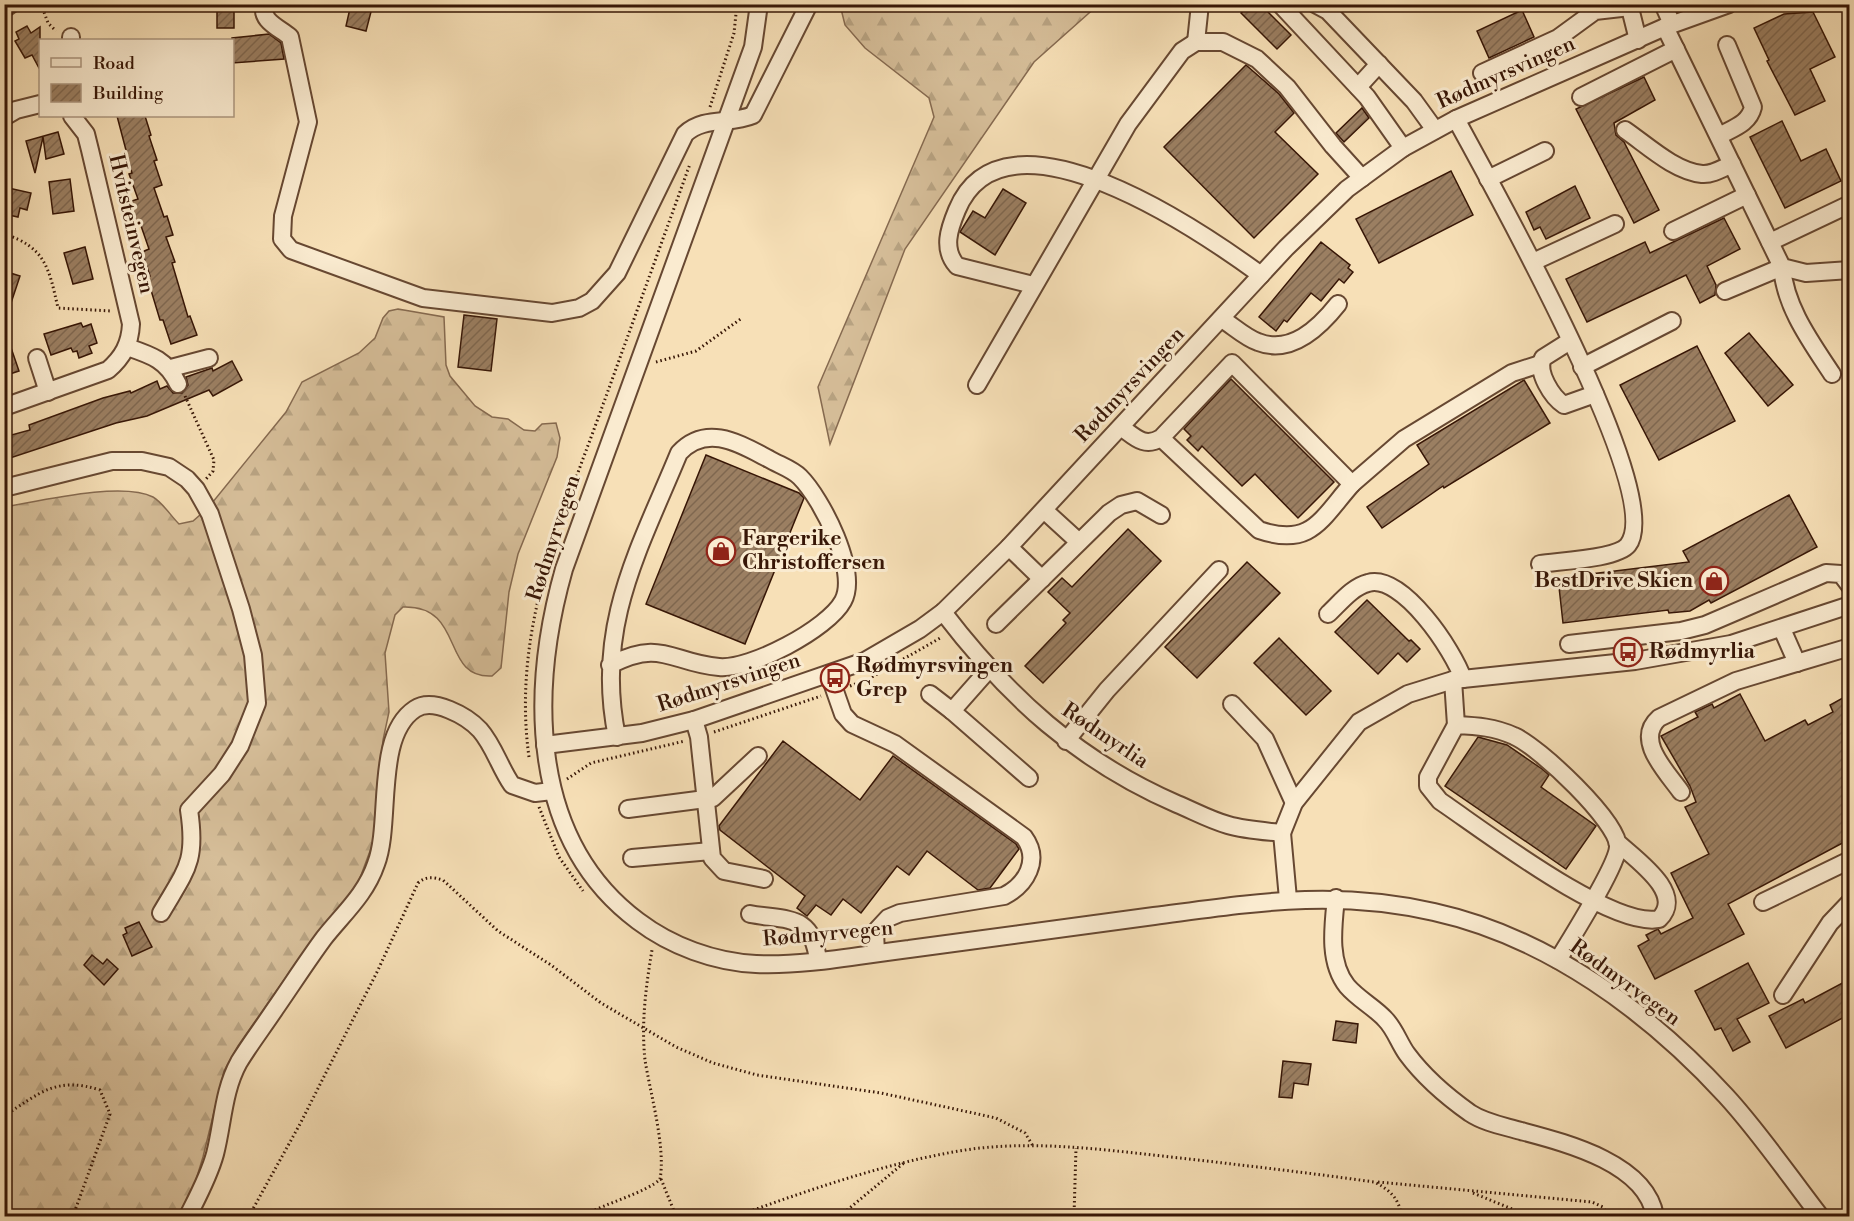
<svg xmlns="http://www.w3.org/2000/svg" width="1854" height="1221" viewBox="0 0 1854 1221" font-family="'Libre Bodoni',serif">
  <style>
    .forest { fill: url(#forest-firs); stroke: #866a50; stroke-width: 1.5 }
    .building { fill: url(#building-hatch); stroke: #371606; stroke-width: 1.5 }
    .lines { fill: none; stroke-linecap: round; stroke-linejoin: round }
    .minor-casing { stroke: #674832; stroke-width: 20 }
    .path { stroke: #371606; stroke-width: 3; stroke-dasharray: 1.5 3; stroke-linecap: butt }
    .minor { stroke: #faebd0; stroke-width: 16 }
    .labels { text-anchor: middle; dominant-baseline: central; stroke-width: 6; stroke-linejoin: round; paint-order: stroke }
    .street-label { font-size: 21px; fill: #371606; stroke: #faebd0 }
    .poi-label { font-size: 21px; font-weight: bold; fill: #371606; stroke: #faebd0; text-anchor: start }
  </style>
  <defs>
    <pattern id="forest-firs" width="22" height="20" patternUnits="userSpaceOnUse" patternTransform="scale(1.5)"><rect width="22" height="20" fill="#d6be99"/><path d="M5 1l3.5 6h-7zM16 11l3.5 6h-7z" fill="#b8a382"/></pattern>
    <pattern id="building-hatch" width="6" height="6" patternUnits="userSpaceOnUse" patternTransform="scale(1.5)"><rect width="6" height="6" fill="#9b7f62"/><path d="M-1 1l2-2M0 6l6-6M5 7l2-2" fill="none" stroke="#7f674f"/></pattern>
  </defs>
  <rect width="100%" height="100%" fill="#f7e0b7"/>
  <filter id="stains"><feTurbulence type="fractalNoise" baseFrequency=".00333" numOctaves="4"/><feColorMatrix values="0 0 0 0 .2 0 0 0 0 .09 0 0 0 0 .02 0 0 0 .5 -.17"/></filter>
  <radialGradient id="worn" r=".72"><stop offset=".6" stop-color="#630" stop-opacity="0"/><stop offset="1" stop-color="#630" stop-opacity=".3"/></radialGradient>
  <!-- forest -->
  <g class="forest">
    <path d="M840,5H1098L1034,62L905,249L830,444L818,387L934,117L929,98L865,48L845,25Z"/>
    <path d="M398,309L444,317L446,365L450,376L475,406L492,417L508,419L524,430L535,431L542,424L556,423L560,438L557,457L518,554L509,592L501,668L492,676C440,679 466,605 403,607L395,615L385,653L389,712L383,740L373,843L357,886L295,964L238,1046L224,1071L203,1157L195,1183L178,1216H5V507C40,501 122,481 153,497C162,502 171,516 179,524L193,521L208,508L286,412L302,382L359,353L375,338L383,318L389,311Z"/>
  </g>
  <!-- building -->
  <g class="building">
    <path d="M351,4H373L366,31L346,26Z"/>
    <path d="M1250,4H1260L1291,35L1277,49L1241,13Z"/>
    <rect x="217" y="10" width="17" height="18"/>
    <path d="M1522,10L1534,37L1489,58L1477,31Z"/>
    <path d="M1813,12L1835,57L1810,69L1825,101L1795,115L1767,61L1769,60L1754,28L1784,14Z"/>
    <path d="M27,26L31,33L40,27V70L32,55L25,58L15,41L19,39L16,32Z"/>
    <path d="M269,34L281,43L284,59L232,63V38Z"/>
    <path d="M1246,65L1279,94L1294,113L1275,132L1318,174L1254,238L1164,147Z"/>
    <path d="M1644,77L1655,100L1614,123L1616,135L1624,142L1659,210L1634,223L1576,109Z"/>
    <path d="M1362,108L1369,118L1344,142L1336,133Z"/>
    <path d="M117,116H145L151,135L149,136L157,160L154,161L162,185L154,188L164,217L167,216L173,235L166,237L175,262L172,263L188,317L190,316L197,335L171,344L163,320H160L147,277L150,276L142,252L149,249L139,220L136,221L129,202L138,199L129,174L132,173Z"/>
    <path d="M1782,121L1801,161L1826,149L1841,181L1785,208L1750,137Z"/>
    <path d="M58,132L64,154L46,159L43,137L35,173L26,141Z"/>
    <path d="M1451,171L1473,215L1379,263L1356,219Z"/>
    <path d="M70,179L74,211L53,214L49,182Z"/>
    <path d="M1575,186L1590,218L1546,239L1540,227L1534,230L1526,212Z"/>
    <path d="M4,187L31,193L27,210L20,208L18,217L4,214Z"/>
    <path d="M1003,189L1026,203L995,255L960,232L973,211L985,218Z"/>
    <path d="M1724,218L1740,249L1707,266L1716,285L1715,295L1700,303L1686,275L1587,322L1566,279L1645,242L1650,253Z"/>
    <path d="M1321,242L1350,265L1348,268L1353,272L1344,283L1339,279L1321,301L1311,293L1287,322L1284,320L1276,331L1259,317Z"/>
    <path d="M85,247L93,279L73,284L64,253Z"/>
    <path d="M4,271L20,276L7,315L4,314Z"/>
    <path d="M464,315L497,319L491,371L458,367Z"/>
    <path d="M81,323L83,327L91,324L97,343L89,346L92,353L79,358L77,351L73,352L71,348L51,355L44,334Z"/>
    <path d="M1749,333L1793,385L1768,406L1725,353Z"/>
    <path d="M4,336H7L19,371L4,376Z"/>
    <path d="M1697,346L1735,421L1659,460L1620,385Z"/>
    <path d="M232,361L242,380L213,396L209,390L147,416L116,423L4,460V437L30,430L29,425L103,398L130,391L131,393L157,381L160,389L167,386L173,393H182L188,385L186,377L212,368L213,371Z"/>
    <path d="M1231,379L1334,482L1298,518L1255,474L1242,486L1202,446L1198,451L1187,440L1191,436L1184,429Z"/>
    <path d="M1524,380L1550,423L1444,488L1443,486L1382,528L1367,507L1429,464L1417,445Z"/>
    <path d="M706,455L799,493L804,498L745,644L646,604Z"/>
    <path d="M1789,495L1817,547L1711,603L1709,600L1690,611L1669,613L1668,610L1563,623L1558,578L1689,562L1683,551Z"/>
    <path d="M1128,529L1161,561L1043,683L1025,666L1066,623L1063,620L1070,613L1048,592L1062,578L1072,587Z"/>
    <path d="M1247,562L1280,593L1197,678L1165,647Z"/>
    <path d="M1367,600L1409,641L1411,640L1420,649L1407,662L1398,653L1378,674L1335,632Z"/>
    <path d="M1279,638L1331,691L1306,715L1254,663Z"/>
    <path d="M1740,694L1765,741L1805,720L1808,725L1833,712L1830,705L1850,694V839L1728,904L1744,934L1655,979L1638,946L1649,940L1646,935L1658,929L1661,934L1693,918L1671,873L1709,854L1685,807L1696,802L1690,786L1661,736L1698,717L1695,712L1712,704L1714,708Z"/>
    <path d="M1478,737L1507,745L1542,769L1549,775L1541,787L1596,826L1566,869L1445,786Z"/>
    <path d="M783,741L860,800L893,756L1016,844L1019,849L990,888L978,890L927,851L909,875L897,866L861,913L843,899L831,915L816,905L807,916L797,908L805,896L720,830L719,826Z"/>
    <path d="M139,922L152,947L132,956L123,935L127,933L125,928Z"/>
    <path d="M92,955L103,964L107,959L118,969L104,985L84,965Z"/>
    <path d="M1748,963L1769,1003L1737,1019L1750,1042L1733,1051L1721,1028L1715,1030L1695,991Z"/>
    <path d="M1850,979V1014L1786,1048L1769,1016L1803,999L1805,1003Z"/>
    <path d="M1336,1021L1358,1024L1356,1043L1333,1040Z"/>
    <path d="M1283,1061L1311,1064L1308,1085L1294,1083L1292,1098L1279,1097Z"/>
  </g>
  <g class="lines">
    <!-- minor casing -->
    <g class="minor-casing">
      <g id="minor">
        <path d="M265,4C259,21 280,28 290,37L308,122L283,216L282,239L291,250L423,298L552,313L579,308L592,301L617,273L685,134C704,116 730,125 753,115L809,4"/>
        <path d="M759,4L753,47L564,569C530,689 528,839 638,921C671,946 714,962 756,964C807,966 859,955 909,949C991,938 1073,927 1154,916C1254,903 1333,889 1434,912C1547,937 1648,1011 1726,1096C1760,1133 1789,1176 1820,1216"/>
        <path d="M1280,4L1367,97L1403,148"/>
        <path d="M1315,4L1328,11L1414,101L1435,130"/>
        <path d="M1629,4L1638,40"/>
        <path d="M1663,4L1672,24"/>
        <path d="M4,9L11,4"/>
        <path d="M1665,27L1782,267L1806,273L1850,270"/>
        <path d="M71,40V37"/>
        <path d="M1196,42L1200,4"/>
        <path d="M1482,73L1558,38L1595,11L1630,7"/>
        <path d="M1358,87L1379,64"/>
        <path d="M1581,97L1676,49"/>
        <path d="M4,117L16,110L40,104"/>
        <path d="M1456,119C1488,179 1667,494 1628,545C1617,559 1558,561 1540,564"/>
        <path d="M1625,130C1647,145 1674,171 1702,174C1712,175 1723,168 1732,164"/>
        <path d="M1719,136C1733,128 1749,124 1753,107L1727,45"/>
        <path d="M1488,179L1545,151"/>
        <path d="M1673,231L1747,195"/>
        <path d="M1770,242L1850,204"/>
        <path d="M1533,262L1615,224"/>
        <path d="M1033,285L957,266C942,249 949,229 957,210C1004,95 1202,232 1261,275"/>
        <path d="M1725,291L1782,267C1785,307 1811,342 1832,374"/>
        <path d="M1222,319C1233,326 1246,338 1258,342C1291,355 1319,328 1338,304"/>
        <path d="M1570,341L1543,358C1536,372 1552,397 1564,405L1595,394"/>
        <path d="M127,347C151,355 167,360 178,384"/>
        <path d="M37,358L48,392"/>
        <path d="M1582,367L1672,321"/>
        <path d="M171,368L209,358"/>
        <path d="M977,385L1128,124L1182,51L1196,42H1223L1257,59L1287,87L1333,146L1362,178"/>
        <path d="M4,407L108,370C123,357 130,344 131,324L90,150L86,134L72,116"/>
        <path d="M1121,427C1135,437 1144,448 1161,438L1259,530C1311,548 1321,519 1352,484L1232,363L1161,438"/>
        <path d="M1352,484L1404,439L1512,373L1540,364"/>
        <path d="M4,488L112,461H142L169,467L187,479L196,489L210,514L241,609L253,655L257,703L240,746L222,774L189,810C197,862 186,870 161,913"/>
        <path d="M1044,510L1079,542"/>
        <path d="M1009,547L1042,579"/>
        <path d="M943,612C1008,697 1078,761 1177,804C1194,811 1210,820 1228,825C1245,830 1264,831 1282,833L1294,803L1359,722L1408,694L1453,680L1635,661L1731,644L1850,605"/>
        <path d="M1328,614C1340,603 1352,587 1368,583C1402,573 1454,651 1463,679"/>
        <path d="M996,624L1109,513L1121,505L1137,501L1161,515"/>
        <path d="M1782,629L1797,663"/>
        <path d="M1569,644L1681,631L1705,625L1826,573L1841,574L1850,586"/>
        <path d="M610,665C662,638 671,663 719,667C750,670 828,629 843,601C859,572 822,499 800,477C792,469 779,465 769,459C740,444 707,423 679,453C639,550 594,627 617,737"/>
        <path d="M990,668L952,711L1029,778"/>
        <path d="M829,674L843,714L852,724L895,744L1024,837C1041,860 1026,885 1004,896L900,913L888,918L875,932L876,953"/>
        <path d="M1453,680L1456,725"/>
        <path d="M930,694L952,711"/>
        <path d="M1232,704L1265,739L1294,803"/>
        <path d="M694,720L699,737L712,858L724,871L764,879"/>
        <path d="M1066,741L1107,690L1219,570"/>
        <path d="M545,745L642,733L694,720L865,661L920,629L943,612L1009,547L1286,248L1347,189L1403,148L1456,119L1665,27L1729,4"/>
        <path d="M1681,792C1667,772 1634,740 1659,718L1736,681L1850,647"/>
        <path d="M628,809L713,798L758,756"/>
        <path d="M1282,833L1288,899"/>
        <path d="M632,858L711,851"/>
        <path d="M1336,898C1333,927 1328,962 1347,986C1358,999 1374,1007 1385,1019C1395,1029 1399,1043 1407,1054C1424,1077 1446,1096 1470,1113C1485,1123 1504,1126 1521,1131C1566,1143 1646,1163 1655,1216"/>
        <path d="M1763,902L1850,860"/>
        <path d="M750,914C789,921 812,914 818,960"/>
        <path d="M1558,960C1570,940 1617,866 1618,847C1619,822 1538,746 1514,736C1494,727 1477,726 1456,725L1428,777V786L1440,801C1483,830 1612,929 1659,919C1686,893 1635,859 1617,842"/>
        <path d="M1783,995L1830,923L1850,902"/>
        <path d="M188,1216C198,1196 209,1176 215,1154C223,1123 223,1091 239,1062C250,1044 263,1027 275,1009C291,986 307,961 324,938C343,914 366,894 376,864C392,823 374,736 415,709C433,697 467,716 480,730C494,746 500,768 512,785L535,793L552,791"/>
      </g>
    </g>
    <!-- path -->
    <g class="path">
      <path d="M41,4L48,23L56,31"/>
      <path d="M710,107L734,33L737,4"/>
      <path d="M4,234C46,247 49,269 58,308L111,311"/>
      <path d="M656,362L696,351L742,318"/>
      <path d="M185,396L214,460L213,471L206,479"/>
      <path d="M872,677L942,637"/>
      <path d="M850,686L866,680"/>
      <path d="M714,732L821,696"/>
      <path d="M529,757C512,634 559,525 600,413C630,330 660,247 690,164"/>
      <path d="M567,779L591,763L685,741"/>
      <path d="M539,807L559,857L583,891"/>
      <path d="M4,1116C40,1093 56,1076 100,1090L110,1114L73,1216"/>
      <path d="M661,1179L676,1216"/>
      <path d="M1378,1182L1592,1202L1603,1207L1608,1216"/>
      <path d="M1473,1193L1517,1211"/>
      <path d="M249,1216L300,1124L378,970L418,883C426,876 433,877 443,880L498,931L551,965L601,1003L676,1047L713,1063L757,1075L881,1093L996,1118L1025,1133L1033,1146"/>
      <path d="M583,1216C603,1204 648,1192 660,1179C666,1148 650,1092 645,1060C641,1023 646,986 652,950"/>
      <path d="M736,1216C813,1189 890,1161 972,1149C1035,1141 1099,1149 1162,1156C1233,1164 1303,1172 1374,1182C1389,1189 1400,1199 1401,1216"/>
      <path d="M840,1216L905,1162"/>
      <path d="M1074,1216L1076,1148"/>
      <path d="M1454,1216C1480,1210 1506,1208 1532,1216"/>
    </g>
    <!-- minor -->
    <use href="#minor" class="minor"/>
  </g>
  <!-- icons -->
  <defs>
    <g id="shop-ring" transform="scale(1.5)"><circle r="9.5" fill="#faebd0" stroke="#8f2418" stroke-width="1.5"/><path d="M-5-2.5h2.3a2.7 3.5 0 0 1 5.4 0H5L5.5 6h-11ZM-1.5-2.5h3a1.5 2.3 0 0 0-3 0Z" fill="#8f2418"/></g>
    <g id="bus-ring" transform="scale(1.5)"><circle r="9.5" fill="#faebd0" stroke="#8f2418" stroke-width="1.5"/><path d="M-5-6H5V4H4V6H2V4H-2V6H-4V4H-5ZM-3.5-4V0h7V-4ZM-3.5 1.2v1.5H-2V1.2ZM2 1.2v1.5H3.5V1.2Z" fill="#8f2418"/></g>
  </defs>
  <g fill-rule="evenodd">
    <use href="#shop-ring" x="721" y="551"/>
    <use href="#shop-ring" x="1714" y="581"/>
    <use href="#bus-ring" x="1628" y="652"/>
    <use href="#bus-ring" x="835" y="678"/>
  </g>
  <g class="labels">
    <!-- street labels -->
    <g class="street-label">
      <text transform="translate(1506 73) rotate(-24)">Rødmyrsvingen</text>
      <text transform="translate(131 224) rotate(77)">Hvitsteinvegen</text>
      <text transform="translate(1130 385) rotate(-47)">Rødmyrsvingen</text>
      <text transform="translate(554 538) rotate(-72)">Rødmyrvegen</text>
      <text transform="translate(729 683) rotate(-18)">Rødmyrsvingen</text>
      <text transform="translate(1105 736) rotate(34)">Rødmyrlia</text>
      <text transform="translate(828 934) rotate(-5)">Rødmyrvegen</text>
      <text transform="translate(1625 983) rotate(36)">Rødmyrvegen</text>
    </g>
    <!-- poi labels -->
    <g class="poi-label">
      <text x="742" y="539">Fargerike<tspan x="742" dy="24">Christoffersen</tspan></text>
      <text x="1693" y="581" text-anchor="end">BestDrive Skien</text>
      <text x="1649" y="652">Rødmyrlia</text>
      <text x="856" y="666">Rødmyrsvingen<tspan x="856" dy="24">Grep</tspan></text>
    </g>
  </g>
  <!-- margin -->
  <rect width="1854" height="1221" fill="none" stroke="#f7e0b7" stroke-width="24"/>
  <rect x="6" y="6" width="1842" height="1209" fill="none" stroke="#371606" stroke-width="3"/>
  <rect x="12" y="12" width="1830" height="1197" fill="none" stroke="#371606" stroke-width="1.5"/>
  <!-- legend -->
  <rect x="39" y="39" width="195" height="78" fill="#faebd0" stroke="#ac967f" stroke-width="1.5"/>
  <rect x="51" y="58" width="30" height="9" fill="#faebd0" stroke="#ac967f" stroke-width="1.5"/>
  <text x="93" y="69" font-size="18" fill="#371606">Road</text>
  <rect x="51" y="84" width="30" height="18" fill="url(#building-hatch)" stroke="#ac967f" stroke-width="1.5"/>
  <text x="93" y="99" font-size="18" fill="#371606">Building</text>
  <rect width="100%" height="100%" filter="url(#stains)"/>
  <rect width="100%" height="100%" fill="url(#worn)"/>
</svg>
